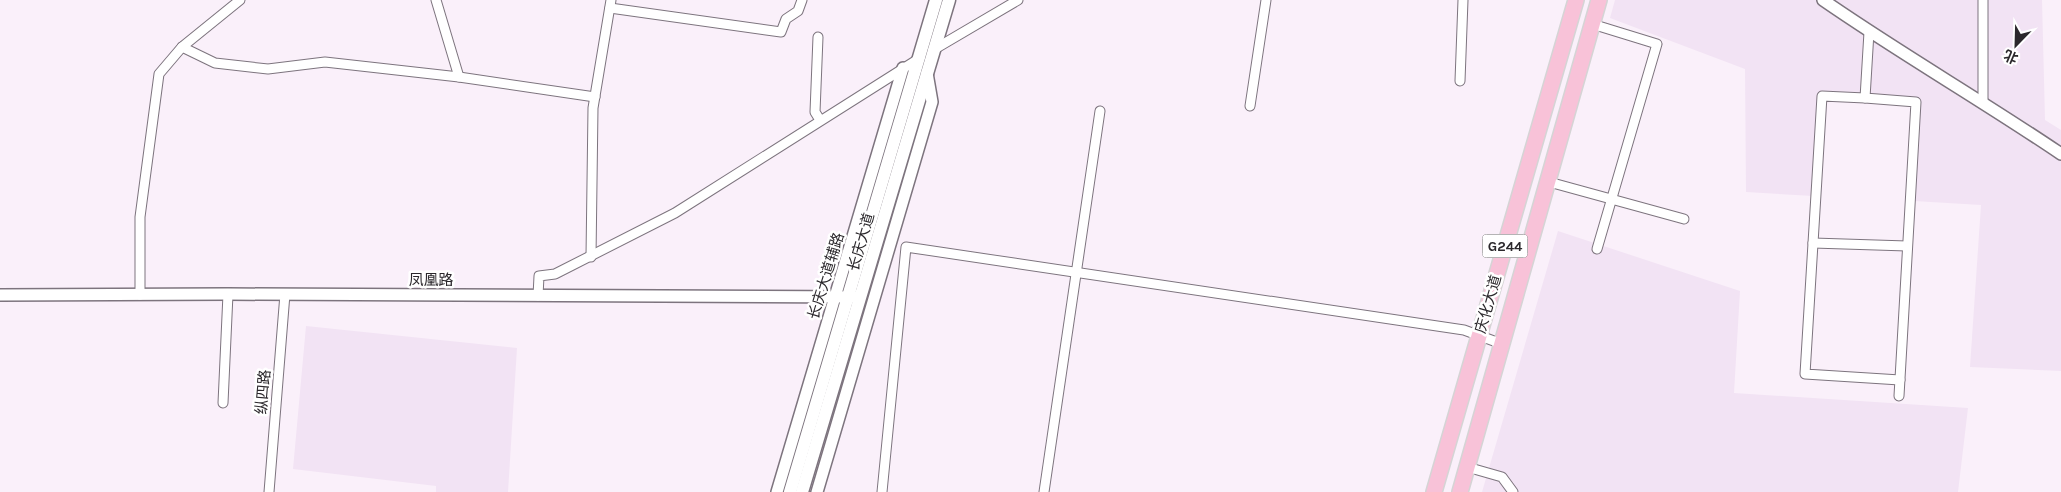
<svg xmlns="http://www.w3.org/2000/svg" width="2061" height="492" viewBox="0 0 2061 492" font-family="Karla,'Noto Sans SC',sans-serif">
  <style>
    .built { fill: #f2e3f4 }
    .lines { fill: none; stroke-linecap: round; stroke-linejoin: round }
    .minor-casing { stroke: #7d747e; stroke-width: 11 }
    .tertiary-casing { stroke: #7d747e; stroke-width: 14 }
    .secondary-casing { stroke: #7d747e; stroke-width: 15 }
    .trunk-casing { stroke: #d5d4d5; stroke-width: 18 }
    .minor { stroke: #fff; stroke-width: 9 }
    .tertiary { stroke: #fff; stroke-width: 11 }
    .secondary { stroke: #fff; stroke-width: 12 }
    .trunk { stroke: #f8c2d8; stroke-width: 15 }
    .labels { text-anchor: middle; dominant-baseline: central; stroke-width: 5; stroke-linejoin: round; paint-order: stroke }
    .shield { fill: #fff; stroke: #6b686b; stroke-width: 1 }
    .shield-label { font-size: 14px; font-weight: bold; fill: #2b282c }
    .street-label { font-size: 15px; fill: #2b282c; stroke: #fff }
  </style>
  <rect width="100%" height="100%" fill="#faf0fa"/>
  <!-- built -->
  <g class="built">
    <path d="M1615,0H2042L2045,120L2061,130V371L1970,367L1981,205L1914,201L1919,100L1818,94L1813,196L1746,192L1745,69L1610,18Z"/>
    <path d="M1558,231L1740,291L1734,393L1968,408L1958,492H1482Z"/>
    <path d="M306,326L517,348L508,492H436V486L293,469Z"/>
  </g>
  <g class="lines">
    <!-- minor casing -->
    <g class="minor-casing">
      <g id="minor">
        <path d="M436,0L459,77"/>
        <path d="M1983,0V102"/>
        <path d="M610,8L781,32L786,19L798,11L802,0"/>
        <path d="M1592,24L1657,44L1597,249"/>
        <path d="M1869,32L1865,98L1916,102L1899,396"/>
        <path d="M818,37L815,112L820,120"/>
        <path d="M182,47L215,63L268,69L325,62L459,77L595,97"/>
        <path d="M933,50L1018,0"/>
        <path d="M1460,81L1463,0"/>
        <path d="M1865,98L1822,96L1805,374L1900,380"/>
        <path d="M1250,106L1266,0"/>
        <path d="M1549,182L1684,219"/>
        <path d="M1813,243L1907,246"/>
        <path d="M591,257L593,108L611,0"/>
        <path d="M140,295V217L159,74L182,47L240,0"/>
        <path d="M538,296L539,276L555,274L675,213L920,58"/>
        <path d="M223,403L228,294"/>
        <path d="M1467,467L1502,477L1513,492"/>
        <path d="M269,492L285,294"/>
        <path d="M882,492L906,247L1464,330L1502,344"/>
        <path d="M1044,492L1100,111"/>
      </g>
    </g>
    <!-- tertiary casing -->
    <g class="tertiary-casing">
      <g id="tertiary">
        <path d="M1823,0C1901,54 1983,101 2061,154"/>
        <path d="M0,295L228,294L857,297"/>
        <path d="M777,492L903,68"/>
        <path d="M817,492L932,102L927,73"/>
      </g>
    </g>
    <!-- secondary casing -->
    <g class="secondary-casing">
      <g id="secondary">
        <path d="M790,492L936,0"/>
        <path d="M802,492L949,0"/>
      </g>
    </g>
    <!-- trunk casing -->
    <g class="trunk-casing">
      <g id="trunk">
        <path d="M1434,492L1576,0"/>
        <path d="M1460,492L1599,0"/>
      </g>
    </g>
    <!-- minor -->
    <use href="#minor" class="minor"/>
    <!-- tertiary -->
    <use href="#tertiary" class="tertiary"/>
    <!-- secondary -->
    <use href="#secondary" class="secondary"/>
    <!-- trunk -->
    <use href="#trunk" class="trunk"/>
  </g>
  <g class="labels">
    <!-- shield labels -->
    <rect class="shield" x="1482.5" y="234.5" width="45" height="23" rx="4"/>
    <g class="shield-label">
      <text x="1505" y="246">G244</text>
    </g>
    <!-- street labels -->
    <g class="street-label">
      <text transform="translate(861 242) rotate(-74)">长庆大道</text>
      <text transform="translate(826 276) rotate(-73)">长庆大道辅路</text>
      <text x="431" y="280">凤凰路</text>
      <text transform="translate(1488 304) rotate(-74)">庆化大道</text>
      <text transform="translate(263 392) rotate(-85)">纵四路</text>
    </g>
  </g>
  <!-- north arrow -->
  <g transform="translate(2016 45) rotate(203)" stroke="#ffffff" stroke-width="4" paint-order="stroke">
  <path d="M0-4L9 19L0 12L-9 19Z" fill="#2b282c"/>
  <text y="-8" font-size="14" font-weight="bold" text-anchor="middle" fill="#2b282c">北</text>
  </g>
</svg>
